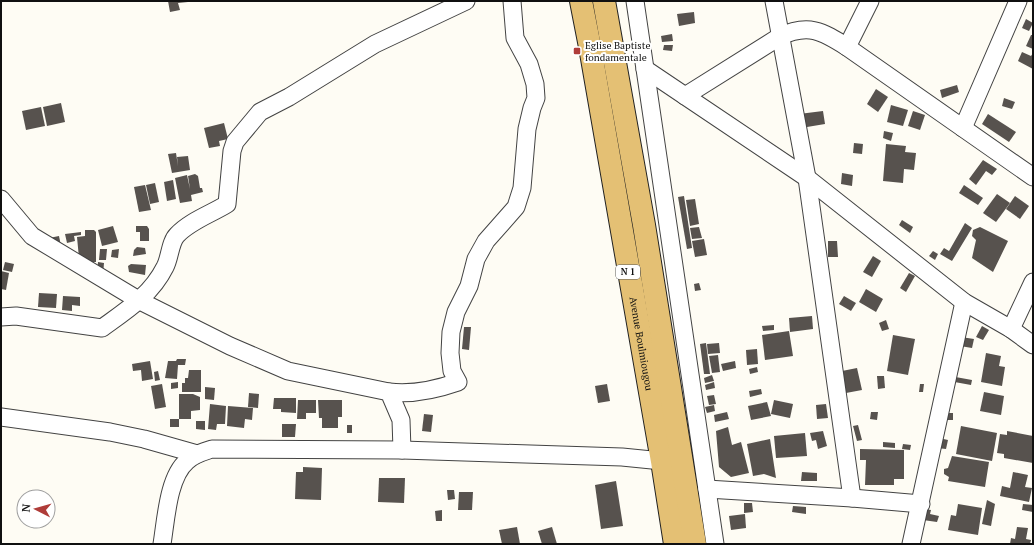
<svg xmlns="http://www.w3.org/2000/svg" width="1034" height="545" viewBox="0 0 1034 545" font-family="'PT Serif',serif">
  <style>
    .building { fill: #57524e }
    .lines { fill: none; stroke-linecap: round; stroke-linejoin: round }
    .minor-casing { stroke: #434343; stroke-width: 19 }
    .trunk-casing { stroke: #212121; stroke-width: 24 }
    .minor { stroke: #fff; stroke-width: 17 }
    .trunk { stroke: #e4c074; stroke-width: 22 }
    .poi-dot { fill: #af3c39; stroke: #fff; stroke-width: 1.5 }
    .labels { text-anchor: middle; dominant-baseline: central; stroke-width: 4; stroke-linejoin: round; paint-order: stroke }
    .shield { fill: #fff; stroke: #585858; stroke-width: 1 }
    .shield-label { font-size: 9px; font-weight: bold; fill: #101010 }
    .poi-label { font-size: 10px; fill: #101010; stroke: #fff; text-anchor: start }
    .street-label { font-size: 10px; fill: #101010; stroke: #fff }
  </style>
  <rect width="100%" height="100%" fill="#fefcf4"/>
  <!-- building -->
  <g class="building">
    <path d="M168,1H188V2L178,3L180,10L170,12Z"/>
    <path d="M694,12L695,23L679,26L677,14Z"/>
    <path d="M1026,19L1033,23L1029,31L1022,28Z"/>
    <path d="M672,34L673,41L662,42L661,36Z"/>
    <path d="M1031,35H1033V49L1026,46Z"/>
    <path d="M664,45H673L672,51L663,50Z"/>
    <path d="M1022,52L1031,56L1033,53V69L1018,61Z"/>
    <path d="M957,85L959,92L942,98L940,90Z"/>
    <path d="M876,89L888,97L878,112L867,104Z"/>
    <path d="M1004,98L1015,102L1012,109L1002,106Z"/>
    <path d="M61,103L65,122L47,126L43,107Z"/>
    <path d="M891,105L908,110L903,126L887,122Z"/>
    <path d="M41,107L45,126L26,130L22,111Z"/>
    <path d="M823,111L825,124L801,128L799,114Z"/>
    <path d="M913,111L925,115L920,130L908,126Z"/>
    <path d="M988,114L1016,132L1009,142L982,124Z"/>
    <path d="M224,123L228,139L219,141L220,146L209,148L204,128Z"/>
    <path d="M884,131L893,133L891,141L883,138Z"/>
    <path d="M854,143L863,144L862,154L853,153Z"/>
    <path d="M886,144L906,146L905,152L916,153L914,170L904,169L903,183L883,181Z"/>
    <path d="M176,153L178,166L177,157L188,156L190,170L172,173L168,154Z"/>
    <path d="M983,160L997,169L992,175L986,171L976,185L969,179Z"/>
    <path d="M842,173L853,175L852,186L841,184Z"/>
    <path d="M195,174L198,176L200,188H202L203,192L191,195L192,201L180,203L175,178L187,175L190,189L188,176Z"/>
    <path d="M173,180L176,199L167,201L164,182Z"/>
    <path d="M155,183L159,202L150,204L146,185Z"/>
    <path d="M145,185L151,210L139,212L134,187Z"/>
    <path d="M964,185L983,198L978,205L959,193Z"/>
    <path d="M997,194L1010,203L996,222L983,213Z"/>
    <path d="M684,196L692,248L687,249L678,197Z"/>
    <path d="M1015,196L1029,206L1020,219L1006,209Z"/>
    <path d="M695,199L699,224L690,226L686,200Z"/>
    <path d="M902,220L913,227L910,233L899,225Z"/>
    <path d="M965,223L972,228L952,261L940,254L944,248L949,251Z"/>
    <path d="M113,226L118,242L102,246L98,230Z"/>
    <path d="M136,226H147L149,229V241H140V232H136Z"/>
    <path d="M699,227L702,238L692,239L690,228Z"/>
    <path d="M980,227L1008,241L993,272L972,258L976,240L972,236L973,230Z"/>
    <path d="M85,230H94L96,232V262H85V258H79L77,237L85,236Z"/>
    <path d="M81,232V235L74,236L75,241L67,243L65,234Z"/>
    <path d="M59,236L61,246L44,239Z"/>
    <path d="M704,239L707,255L695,257L692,241Z"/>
    <path d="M828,241H837L838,257H828Z"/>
    <path d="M137,247L145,248L146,254L133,256L134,250Z"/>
    <path d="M100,249H107L106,260H99Z"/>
    <path d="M119,249L118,258L111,257L112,250Z"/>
    <path d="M933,251L938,254L935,260L929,256Z"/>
    <path d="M873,256L881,261L872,277L863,272Z"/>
    <path d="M5,262L14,264L12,272L3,270Z"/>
    <path d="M98,262L104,263L103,275L97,274Z"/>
    <path d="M131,264L146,265L145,275L129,272L128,266Z"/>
    <path d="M1,271L9,273L6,290L1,289Z"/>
    <path d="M909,273L915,276L906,292L900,288Z"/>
    <path d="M699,283L701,290L695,291L694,284Z"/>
    <path d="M866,289L883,299L876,312L859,302Z"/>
    <path d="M39,293L57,294L56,308L38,307Z"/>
    <path d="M63,296L80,297V306L72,305V311L62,310Z"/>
    <path d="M844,296L856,303L851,311L839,304Z"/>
    <path d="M812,316L813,329L790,332L789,318Z"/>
    <path d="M886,320L889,329L882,331L879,323Z"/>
    <path d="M774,325V330L763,331L762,326Z"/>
    <path d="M982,326L989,330L983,340L976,337Z"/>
    <path d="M464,327H471L469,350L462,349Z"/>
    <path d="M789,331L793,356L765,360L762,335Z"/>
    <path d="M893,335L915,339L908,375L887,371Z"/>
    <path d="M961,337L974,339L972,348L960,346Z"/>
    <path d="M706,343L710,374H704L700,344Z"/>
    <path d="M719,343L720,353L708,354L707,344Z"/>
    <path d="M757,349L758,364L747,365L746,350Z"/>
    <path d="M986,353L1001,356L999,366L1005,367L1002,386L981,382Z"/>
    <path d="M718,355L720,372L712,373L709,356Z"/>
    <path d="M177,359H186L185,365H178L177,379L165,378L168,361H176Z"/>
    <path d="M150,361L153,379L142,381L141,370L133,371L132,364Z"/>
    <path d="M735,361L736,368L723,371L721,364Z"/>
    <path d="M757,367L758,372L750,374L749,369Z"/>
    <path d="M857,368L862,390L846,393L842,371Z"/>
    <path d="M189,370H201V392H182V383H185V378H188Z"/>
    <path d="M158,371L160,380L155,381L154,372Z"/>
    <path d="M712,375L714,381L705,383L704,378Z"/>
    <path d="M877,376H884L885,388L878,389Z"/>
    <path d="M950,376L972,380L971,385L949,381Z"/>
    <path d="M178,382V388L171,389V383Z"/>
    <path d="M714,382L715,388L706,390L705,385Z"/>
    <path d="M162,384L166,407L155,409L151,386Z"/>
    <path d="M607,384L610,401L598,403L595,386Z"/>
    <path d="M920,384H924L923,392H919Z"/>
    <path d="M205,387L215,388L214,400L205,399Z"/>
    <path d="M761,389L762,394L750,397L749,391Z"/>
    <path d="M984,392L1004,396L1001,415L980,411Z"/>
    <path d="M249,393L259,394L258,408L248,407Z"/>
    <path d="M179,394H193L200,397V410L191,411V419H179Z"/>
    <path d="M714,395L716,404L709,405L707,396Z"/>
    <path d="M274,398H296V413L281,412V409H273Z"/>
    <path d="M298,400H316V413H306V419H297Z"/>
    <path d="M318,400H342V417H338V428H322V418H319Z"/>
    <path d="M774,400L793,404L790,418L771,414Z"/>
    <path d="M767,402L771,416L751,420L748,406Z"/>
    <path d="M210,404L226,406L225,424H217L216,430L208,429Z"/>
    <path d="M826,404L828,418L817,419L816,405Z"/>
    <path d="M714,405L715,411L707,413L705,407Z"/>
    <path d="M228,406L253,408L252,420L245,419L244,428L227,426Z"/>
    <path d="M727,412L729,419L715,422L714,415Z"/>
    <path d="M871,412H878L877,420L870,419Z"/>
    <rect x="945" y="413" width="8" height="7"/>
    <path d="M424,414L433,415L431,432L422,431Z"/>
    <rect x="170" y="419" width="9" height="8"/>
    <path d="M196,421H205V430L196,429Z"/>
    <path d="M282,424H296L295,437H282Z"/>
    <rect x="347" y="425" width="5" height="8"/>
    <path d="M858,425L862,440L857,441L853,426Z"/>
    <path d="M961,426L997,433L992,461L956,454Z"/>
    <path d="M728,427L732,445L741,442L749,473L731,477L719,467L716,431Z"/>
    <path d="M823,431L827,446L818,449L816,440L812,441L810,433Z"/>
    <path d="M1007,431L1033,436V463L1004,458V454L997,453L1000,434L1007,435Z"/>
    <path d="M805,433L807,456L776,458L774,436Z"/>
    <path d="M939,438L948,440L946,449L937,448Z"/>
    <path d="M770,439L776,478L764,474L753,476L747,444Z"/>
    <path d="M883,442L895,443V448L883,447Z"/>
    <path d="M903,444L911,445L910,450L902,449Z"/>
    <path d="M860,449L904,450V479H894V485H865L866,460H860Z"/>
    <path d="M952,456L989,462L985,487L948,481L949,477L944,474V469L948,468Z"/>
    <path d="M303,467L322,468L321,500L295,499L296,472H303Z"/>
    <path d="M802,472L817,473V481H801Z"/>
    <path d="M1013,472L1028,475L1025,487L1032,488L1029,502L1000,496L1002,486L1010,488Z"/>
    <path d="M379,478H405L404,503L378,502Z"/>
    <path d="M616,481L623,526L601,529L595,485Z"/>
    <path d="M447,490H454L455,499L448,500Z"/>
    <path d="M459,492H473L472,510H458Z"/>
    <path d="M987,500L995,504L991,526L982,524Z"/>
    <path d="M744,503H752L753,512L744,513Z"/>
    <path d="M958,504L982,508L978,535L948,530L951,515L956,516Z"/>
    <path d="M1023,504L1033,505V512L1022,510Z"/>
    <path d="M793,506L806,507V514L792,512Z"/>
    <path d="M925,509L931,510L930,514L939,516L937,522L923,520Z"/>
    <path d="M442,510V521H436L435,511Z"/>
    <path d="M745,514L746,528L731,530L729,516Z"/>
    <path d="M517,527L520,544H502L499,530Z"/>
    <path d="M552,527L557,544H542L538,531Z"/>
    <path d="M1017,527L1028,528L1026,539L1031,540L1030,544H1010L1011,538L1015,539Z"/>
  </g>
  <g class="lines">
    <!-- minor casing -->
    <g class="minor-casing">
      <g id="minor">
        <path d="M635,1L715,544"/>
        <path d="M774,1L807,178L852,498"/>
        <path d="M847,47L870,1"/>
        <path d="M645,69L807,178L964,302L1011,329L1033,345"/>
        <path d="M685,96L779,37C808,23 822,31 847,47L1033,177"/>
        <path d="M963,128L1018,1"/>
        <path d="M1,199L32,236L140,301L230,346L288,371L389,392L401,420L402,450"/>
        <path d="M1,317L16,316L102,328C127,310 151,295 165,267C170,258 170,242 177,235C190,221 211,214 227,204L232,151L235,142L260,112L289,97L375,44L466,1"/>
        <path d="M1011,329L1033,282"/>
        <path d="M389,392C413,395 435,390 458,382L452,371L450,353L451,332L456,312L469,286L476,259L486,241L516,207L522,188L527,129L532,108L536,98L535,84L529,64L515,38L512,1"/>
        <path d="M1,417L110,432L144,439L197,454"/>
        <path d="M707,489L852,498L921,504"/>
        <path d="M162,544C166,520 168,477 187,461C194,454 203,452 212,449L402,450L622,457L662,461"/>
        <path d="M911,544L964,302"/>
      </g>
    </g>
    <!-- trunk casing -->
    <g class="trunk-casing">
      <g id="trunk">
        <path id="s1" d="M581,1L590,47L662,461L675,544"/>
        <path d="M604,1L644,225L695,544"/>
      </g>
    </g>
    <!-- minor -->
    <use href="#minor" class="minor"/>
    <!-- trunk -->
    <use href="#trunk" class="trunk"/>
  </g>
  <!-- markers -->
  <rect class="poi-dot" x="573" y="47" width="8" height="8" rx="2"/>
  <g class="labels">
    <!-- shield labels -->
    <rect class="shield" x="616" y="265" width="24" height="14" rx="3"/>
    <g class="shield-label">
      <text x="628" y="272">N 1</text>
    </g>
    <!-- poi labels -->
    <g class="poi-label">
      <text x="585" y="45">Eglise Baptiste<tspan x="585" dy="12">fondamentale</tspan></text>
    </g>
    <!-- street labels -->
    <g class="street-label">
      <text stroke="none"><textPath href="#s1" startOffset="348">Avenue Boulmiougou</textPath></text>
    </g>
  </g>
  <!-- border -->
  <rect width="1034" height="545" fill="none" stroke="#101010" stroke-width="4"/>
  <!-- north arrow -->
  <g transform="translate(36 509) rotate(276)"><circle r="19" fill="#ffffff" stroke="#9f9f9f"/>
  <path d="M0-3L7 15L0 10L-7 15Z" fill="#af3c39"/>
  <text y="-6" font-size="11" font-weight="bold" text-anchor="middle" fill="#101010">N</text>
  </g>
</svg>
